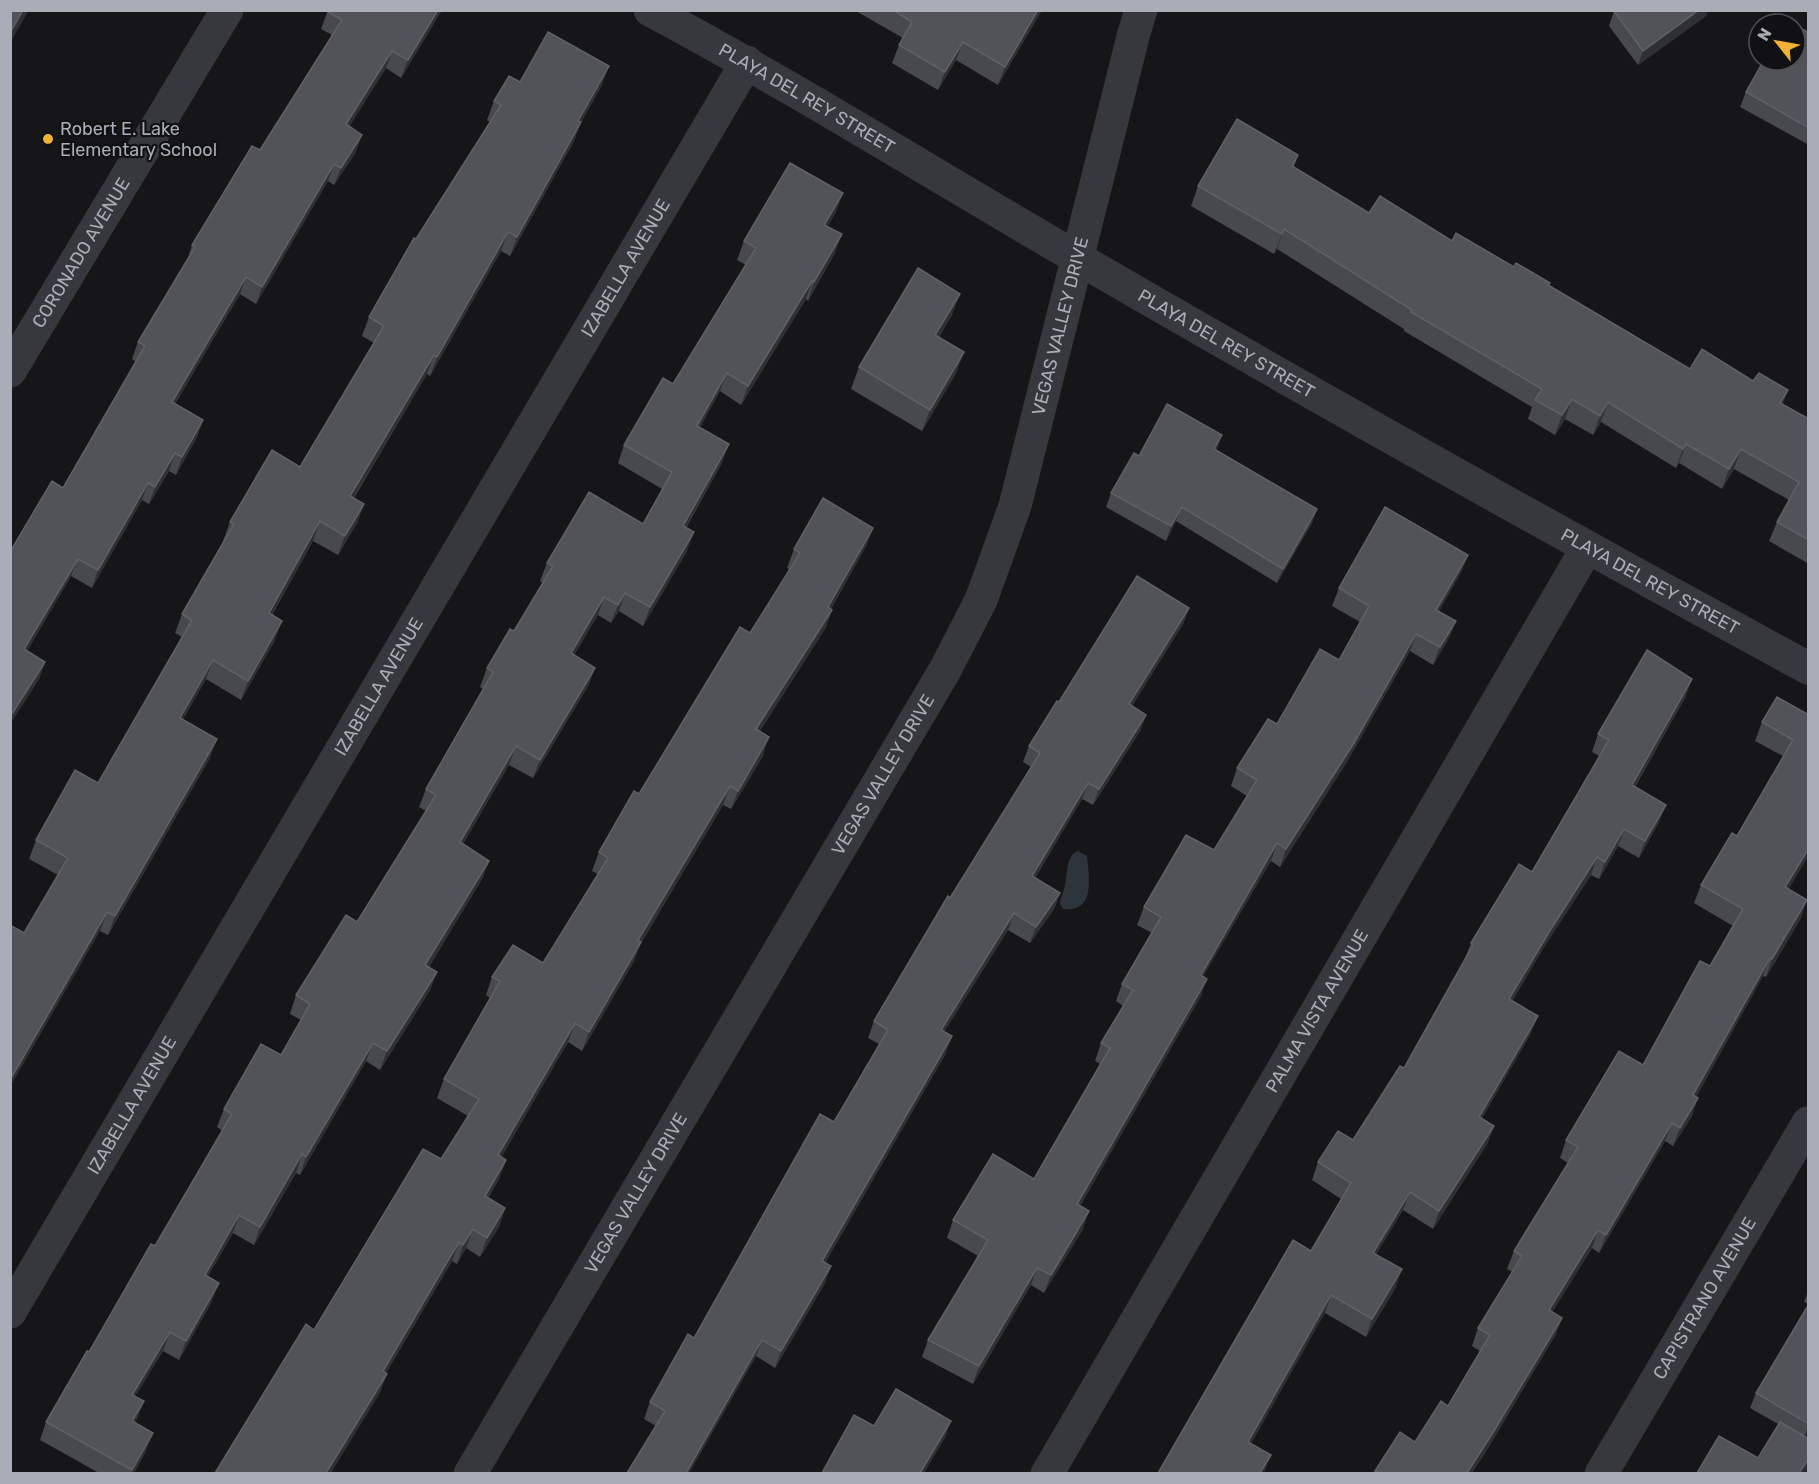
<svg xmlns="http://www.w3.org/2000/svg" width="1819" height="1484" viewBox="0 0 1819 1484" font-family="Rubik,sans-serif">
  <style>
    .water { fill: #2c353c }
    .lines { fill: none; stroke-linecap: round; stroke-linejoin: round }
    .minor { stroke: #37383d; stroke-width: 33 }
    .tertiary { stroke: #37383d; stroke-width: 33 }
    .wall { fill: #47494d }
    .shaded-wall { fill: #2f3033 }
    .building { fill: #525359; stroke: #5f6168; stroke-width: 1.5 }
    .poi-dot { fill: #f2b134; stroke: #111113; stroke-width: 2 }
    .labels { text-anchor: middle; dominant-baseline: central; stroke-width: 4.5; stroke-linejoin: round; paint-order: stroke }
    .street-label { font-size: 18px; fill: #a8adb8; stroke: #111113 }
    .poi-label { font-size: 18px; fill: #a8adb8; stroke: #111113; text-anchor: start }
  </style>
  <rect width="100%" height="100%" fill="#161618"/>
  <!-- water -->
  <path class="water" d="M1078,851L1087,856C1089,877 1096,913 1063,909L1060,904C1060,897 1064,892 1065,886C1068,874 1065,856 1078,851Z"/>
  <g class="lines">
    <!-- minor -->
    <g class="minor">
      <path id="s1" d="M650,10C796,88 936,176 1079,259C1320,399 1563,535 1808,668"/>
      <path id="s2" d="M10,371L227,10"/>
      <path id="s3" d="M10,1312L747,62"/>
      <path id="s4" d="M1047,1474L1587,548"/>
      <path id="s5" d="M1601,1474L1808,1123"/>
    </g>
    <!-- tertiary -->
    <path class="tertiary" id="s6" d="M470,1474L945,670L981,600L1015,506L1134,33L1141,10"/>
  </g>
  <!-- wall -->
  <g class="wall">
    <path d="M328,10H442L401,78L386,68L349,126L356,152L334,185L328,181L256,304L240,294L175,404L203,420L197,437L176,475L169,471L149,504L142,500L92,588L71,576L27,651L45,662L39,679L10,724V552L63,488L136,362L132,359L138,342L188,258L192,245L260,150L332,35L321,29Z"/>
    <path d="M854,10H1042L998,85L956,60L938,90L892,63L899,45L903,38Z"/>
    <path d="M1616,10H1708L1706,16L1638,65L1609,26L1614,11Z"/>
    <path d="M1809,33V145L1740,107L1746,92Z"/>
    <path d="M520,82L602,85L580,124L574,141L510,256L501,251L430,376L427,374L354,498L364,504L357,523L338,555L313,541L272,615L275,640L241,700L206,679L183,719L210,758L108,935L100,931L58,875L29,859L36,840L98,783L182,637L175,633L182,614L224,541H223L230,522L300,467L374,343L362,336L369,317L490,122L487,120L494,101Z"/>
    <path d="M1298,155L1294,167L1369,213L1452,241L1514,267L1549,286L1690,369L1783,404L1809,419V564L1769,541L1777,522L1789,500L1734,469L1722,489L1679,463L1676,468L1601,422L1593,435L1565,419L1555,435L1528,419L1532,407L1404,331V329L1277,249L1274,254L1191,206L1198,186Z"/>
    <path d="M836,212L827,226L835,253L808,301L806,299L741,405L720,391L700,427L722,463L686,528L687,551L643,626L619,611L611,623L598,615L574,655L595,668L588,686L533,778L509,765L463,844L489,861L482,879L429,967L437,972L430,990L380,1070L366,1061L300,1175L296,1173L254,1245L233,1233L208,1276L212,1301L179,1360L163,1351L135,1396L144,1401L135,1423L146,1451L134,1473H99L40,1440L46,1422L155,1246L223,1131L217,1127L224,1109L281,1055L301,1020L290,1014L296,995L357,922L426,811L419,807L426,789L483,689L480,687L487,668L514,631L543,583L540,581L547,563L643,524L662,489L618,463L624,445L673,384L746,265L737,260L744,241Z"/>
    <path d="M952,315L939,337L964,352L956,373L922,431L851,389L859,367Z"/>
    <path d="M1216,450L1317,509L1312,523L1277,583L1176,521L1166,541L1106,507L1111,493L1139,456Z"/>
    <path d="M873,528L866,546L831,609L832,610L825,629L760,731L763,756L731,809L723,805L640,945L634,961L582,1051L568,1042L501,1157L506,1160L499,1179L488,1198L505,1208L499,1227L480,1257L466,1248L457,1264L452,1261L386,1373L380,1393L314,1330L441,1159L468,1116L437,1098L444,1079L490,998L486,995L492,977L543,963L598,874L592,871L599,852L750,633L790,570L787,568L794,549Z"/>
    <path d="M1468,555L1461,572L1439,611L1456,621L1449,638L1433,665L1410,651L1348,760L1280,867L1271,861L1203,976L1201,996L1080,1206L1083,1229L1044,1293L1031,1285L973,1384L922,1357L928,1340L978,1256L947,1238L953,1220L1034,1179L1100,1064L1095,1061L1101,1043L1123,1006L1116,1001L1122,984L1152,933L1137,925L1144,907L1214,850L1247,796L1231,786L1237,768L1277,724L1339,660L1360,622L1332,606L1339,588Z"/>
    <path d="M1189,608L1183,624L1132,706L1146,715L1140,731L1093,805L1082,799L1035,878L1060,893L1054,909L1030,943L1008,930L944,1032L946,1053L825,1263V1283L775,1368L756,1356L689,1473H627L656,1426L644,1419L650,1402L694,1338L834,1122L879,1044L868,1038L874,1021L1031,767L1023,762L1029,746L1059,702Z"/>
    <path d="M1686,696L1635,787L1659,822L1639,858L1618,846L1599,879L1591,875L1544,947L1512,1001L1531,1033L1482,1118L1494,1126L1487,1144L1433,1229L1403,1210L1376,1254L1396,1287L1366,1337L1325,1313L1158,1473L1311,1251L1341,1199L1312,1180L1318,1162L1353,1140L1404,1068L1464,961L1471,943L1532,872L1599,756L1592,752L1598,734Z"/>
    <path d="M1809,715V855L1788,889L1801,918L1766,977L1763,976L1696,1097L1692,1116L1673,1146L1665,1141L1599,1253L1592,1248L1552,1312L1562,1318L1555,1336L1472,1473H1374L1375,1471L1415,1442L1448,1406L1480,1351L1472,1346L1478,1328L1512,1272L1507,1269L1514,1251L1568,1163L1560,1158L1566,1140L1643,1065L1710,966L1733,926L1694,903L1701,885L1737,836L1783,756L1755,741L1762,722Z"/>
    <path d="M1809,1289V1430L1805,1436L1809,1439V1466L1804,1473L1758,1458L1778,1424L1750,1408L1756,1393L1808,1304L1804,1302Z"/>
  </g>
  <!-- shaded-wall -->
  <g class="shaded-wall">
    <path d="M23,10H29L10,43V33Z"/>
    <path d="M438,10H442L401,78L408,60Z"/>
    <path d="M1038,10H1042L998,85L1005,67Z"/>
    <path d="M1699,10H1708L1706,16L1638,65L1643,51Z"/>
    <path d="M963,42L956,60L938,90L945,72Z"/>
    <path d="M392,51L386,68L340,142L346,124Z"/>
    <path d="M609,66L602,85L580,124L574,141L510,256L517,237L578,121Z"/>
    <path d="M362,135L356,152L334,185L341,168Z"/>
    <path d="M334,164L328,181L256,304L262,287Z"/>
    <path d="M843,193L836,212L818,243L824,225Z"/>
    <path d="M1284,229L1277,249L1274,254Z"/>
    <path d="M508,232L501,251L430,376L437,357Z"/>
    <path d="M842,234L835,253L808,301L814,282Z"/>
    <path d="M246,277L240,294L166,419L172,402Z"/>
    <path d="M812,281L806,299L741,405L748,386Z"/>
    <path d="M960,294L952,315L927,356L935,335Z"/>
    <path d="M964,352L956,373L922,431L930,410Z"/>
    <path d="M434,355L427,374L343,515L350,496Z"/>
    <path d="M727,373L720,391L690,444L697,426Z"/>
    <path d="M1788,390L1781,410L1780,403Z"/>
    <path d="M1572,399L1565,419L1555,435L1562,415Z"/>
    <path d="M1608,402L1601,422L1593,435L1600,416Z"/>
    <path d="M203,420L197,437L176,475L182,457Z"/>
    <path d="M1222,435L1217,449L1208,464L1214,449Z"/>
    <path d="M729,444L722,463L676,544L683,526Z"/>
    <path d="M1686,444L1679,463L1676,468L1683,449Z"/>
    <path d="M1741,449L1734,469L1722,489L1729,469Z"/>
    <path d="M175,453L169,471L149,504L155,487Z"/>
    <path d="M148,483L142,500L92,588L98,570Z"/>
    <path d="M364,504L357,523L338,555L345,536Z"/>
    <path d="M1182,507L1176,521L1166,541L1171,526Z"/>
    <path d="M1317,509L1312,523L1277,583L1283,569Z"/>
    <path d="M320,521L313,541L262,632L269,613Z"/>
    <path d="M873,528L866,546L821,626L828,607Z"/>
    <path d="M694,532L687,551L643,626L650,607Z"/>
    <path d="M1468,555L1461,572L1430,627L1436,610Z"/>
    <path d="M78,559L71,576L18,666L24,649Z"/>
    <path d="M625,593L619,611L611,623L618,605Z"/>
    <path d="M604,597L598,615L564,671L571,653Z"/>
    <path d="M1189,608L1183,624L1123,720L1129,704Z"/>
    <path d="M832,610L825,629L749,748L756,729Z"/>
    <path d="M282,621L275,640L241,700L248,681Z"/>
    <path d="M1456,621L1449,638L1433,665L1440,647Z"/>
    <path d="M1416,634L1410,651L1348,760L1280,867L1286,849Z"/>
    <path d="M213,660L206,679L173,737L180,718Z"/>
    <path d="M45,662L39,679L10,724V717Z"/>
    <path d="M595,668L588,686L533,778L540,760Z"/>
    <path d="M1692,679L1686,696L1625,803L1632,785Z"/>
    <path d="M1146,715L1140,731L1093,805L1099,789Z"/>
    <path d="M769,737L763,756L731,809L738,791Z"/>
    <path d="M217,739L210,758L108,935L115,916Z"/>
    <path d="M516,746L509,765L453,861L460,842Z"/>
    <path d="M1088,783L1082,799L1026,892L1032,876Z"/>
    <path d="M730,786L723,805L640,945L634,961L582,1051L589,1032L638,940Z"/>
    <path d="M1666,805L1659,822L1639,858L1645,841Z"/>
    <path d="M1624,829L1618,846L1599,879L1605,862Z"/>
    <path d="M1277,843L1271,861L1194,992L1201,975Z"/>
    <path d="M1809,848V855L1779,905L1785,887Z"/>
    <path d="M1597,857L1591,875L1544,947L1503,1017L1509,999L1551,929Z"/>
    <path d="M489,861L482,879L419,983L425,965Z"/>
    <path d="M1060,893L1054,909L1030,943L1036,927Z"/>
    <path d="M1807,900L1801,918L1766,977L1772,959Z"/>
    <path d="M107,912L100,931L10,1087V1080Z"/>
    <path d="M1014,913L1008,930L935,1046L941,1030Z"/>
    <path d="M1770,958L1763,976L1687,1114L1693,1095Z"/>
    <path d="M437,972L430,990L380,1070L387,1051Z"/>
    <path d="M1207,979L1201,996L1071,1222L1077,1204Z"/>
    <path d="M1538,1016L1531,1033L1473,1134L1479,1117Z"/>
    <path d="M575,1023L568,1042L492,1174L498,1155Z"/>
    <path d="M952,1036L946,1053L817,1277L822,1261Z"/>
    <path d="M373,1043L366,1061L300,1175L306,1157Z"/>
    <path d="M1698,1098L1692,1116L1673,1146L1680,1128Z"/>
    <path d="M1672,1123L1665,1141L1599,1253L1606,1235Z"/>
    <path d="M1494,1126L1487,1144L1433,1229L1439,1211Z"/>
    <path d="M302,1154L296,1173L254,1245L260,1227Z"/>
    <path d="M506,1160L499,1179L478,1215L485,1196Z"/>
    <path d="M1410,1192L1403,1210L1367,1270L1373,1253Z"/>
    <path d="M505,1208L499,1227L480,1257L487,1238Z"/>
    <path d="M1089,1211L1083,1229L1044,1293L1051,1275Z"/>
    <path d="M239,1215L233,1233L198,1293L205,1275Z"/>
    <path d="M473,1229L466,1248L457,1264L463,1245Z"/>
    <path d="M1598,1230L1592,1248L1542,1329L1549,1310Z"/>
    <path d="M459,1242L452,1261L376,1390L383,1371Z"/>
    <path d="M831,1266L825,1283L775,1368L781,1351Z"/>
    <path d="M1037,1268L1031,1285L973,1384L979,1366Z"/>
    <path d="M1402,1269L1396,1287L1366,1337L1372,1319Z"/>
    <path d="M219,1283L212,1301L179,1360L186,1341Z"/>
    <path d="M1331,1295L1325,1313L1242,1460L1248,1442Z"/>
    <path d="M1562,1318L1555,1336L1486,1452L1472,1473H1467Z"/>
    <path d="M170,1332L163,1351L125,1413L132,1395Z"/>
    <path d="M762,1340L756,1356L689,1473H686Z"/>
    <path d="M387,1374L380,1393L331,1473H326Z"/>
    <path d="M144,1401L137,1419L125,1439L132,1421Z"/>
    <path d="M951,1421L945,1438L924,1473H920Z"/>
    <path d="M1809,1425V1430L1803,1439Z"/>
    <path d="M153,1433L146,1451L134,1473H131Z"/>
    <path d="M1271,1455L1264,1473H1260Z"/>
    <path d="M1809,1458V1466L1804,1473H1799Z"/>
  </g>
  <!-- building -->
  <g class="building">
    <path d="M10,10H23L10,33Z"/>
    <path d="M328,10H438L408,60L392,51L346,124L362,135L341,168L334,164L262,287L246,277L172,402L203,420L182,457L175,453L155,487L148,483L98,570L78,559L24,649L45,662L10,717V552L52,481L63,488L145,346L138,342L195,247L192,245L252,146L260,150L342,20L328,12Z"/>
    <path d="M893,10H1038L1005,67L963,42L945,72L899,45L912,22Z"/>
    <path d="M1616,10H1699L1643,51L1614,11Z"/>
    <path d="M1787,20L1793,24H1784Z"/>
    <path d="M1795,25L1809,33V128L1746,92L1764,60H1795Z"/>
    <path d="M548,32L609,66L578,121L581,122L517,237L508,232L437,357L434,355L350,496L364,504L345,536L320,521L269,613L282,621L248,681L213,660L180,718L217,739L115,916L107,912L10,1080V925L24,933L68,858L36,840L75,770L98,783L192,620L182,614L234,524L230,522L272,450L300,467L384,326L369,317L414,238L416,239L501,105L494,101L509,76L520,82Z"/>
    <path d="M1237,119L1298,155L1292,166L1369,213L1380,196L1452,241L1456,233L1514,267L1516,263L1550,283L1548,285L1690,369L1702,349L1753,381L1759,373L1788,390L1780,403L1809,419V540L1777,522L1799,482L1741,449L1729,469L1686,444L1683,449L1608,402L1600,416L1572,399L1562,415L1535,400L1542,389L1411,312L1412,310L1284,229L1282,234L1198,186Z"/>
    <path d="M790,163L843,193L824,225L842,234L814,282L812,281L748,386L727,373L697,426L729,444L683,526L694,532L650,607L625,593L618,605L604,597L571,653L595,668L540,760L516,746L460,842L489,861L425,965L437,972L387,1051L373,1043L306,1157L302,1154L260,1227L239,1215L205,1275L219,1283L186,1341L170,1332L132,1395L144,1401L132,1421L153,1433L132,1470L46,1422L87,1351L89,1352L151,1244L155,1246L232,1114L224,1109L261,1044L281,1055L310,1004L296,995L346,915L357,922L436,795L426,789L493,672L487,668L510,629L514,631L553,566L547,563L589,492L643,524L672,472L624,445L663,378L673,384L756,248L744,241Z"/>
    <path d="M918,268L960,294L935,335L964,352L930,410L859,367Z"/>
    <path d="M1167,404L1222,435L1214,449L1317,509L1283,569L1182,507L1171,526L1111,493L1134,453L1139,456Z"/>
    <path d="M823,498L873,528L828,607L832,610L756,729L769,737L738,791L730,786L638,940L641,942L589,1032L575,1023L498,1155L506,1160L485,1196L505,1208L487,1238L473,1229L463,1245L459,1242L383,1371L387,1374L326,1473H215L306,1324L314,1330L423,1149L441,1159L479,1099L444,1079L500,981L492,977L513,945L543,963L608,858L599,852L634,791L639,794L740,627L750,633L800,553L794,549Z"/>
    <path d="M1385,507L1468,555L1436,610L1456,621L1440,647L1416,634L1354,743L1286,849L1277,843L1201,975L1207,979L1077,1204L1089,1211L1051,1275L1037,1268L979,1366L928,1340L988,1240L953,1220L993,1154L1034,1179L1110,1048L1101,1043L1133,990L1122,984L1161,917L1144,907L1186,835L1214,850L1257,780L1237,768L1268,719L1277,724L1320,649L1339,660L1369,606L1339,588Z"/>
    <path d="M1137,576L1189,608L1129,704L1146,715L1099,789L1088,783L1032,876L1060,893L1036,927L1014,913L941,1030L952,1036L822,1261L831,1266L781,1351L762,1340L686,1473H627L665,1411L650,1402L688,1334L694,1338L820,1114L834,1122L888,1030L874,1021L948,896L950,898L1040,753L1029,746L1057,701L1059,702Z"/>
    <path d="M1647,650L1692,679L1632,785L1666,805L1645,841L1624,829L1605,862L1597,857L1551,929L1509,999L1538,1016L1479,1117L1494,1126L1439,1211L1410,1192L1373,1253L1402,1269L1372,1319L1331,1295L1248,1442L1271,1455L1260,1473H1158L1293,1240L1311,1251L1351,1183L1318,1162L1338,1131L1353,1140L1400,1066L1404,1068L1473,945L1471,943L1519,864L1532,872L1609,740L1598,734Z"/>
    <path d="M1777,697L1809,715V848L1785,887L1807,900L1772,959L1770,958L1693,1095L1698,1098L1680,1128L1672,1123L1606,1235L1598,1230L1549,1310L1562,1318L1492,1434L1467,1473H1379L1375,1471L1400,1432L1415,1442L1441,1401L1448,1406L1490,1335L1478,1328L1522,1256L1514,1251L1578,1147L1566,1140L1619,1051L1643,1065L1700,961L1710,966L1743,909L1701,885L1732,833L1737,836L1793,740L1762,722Z"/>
    <path d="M1809,1304V1424L1756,1393Z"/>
    <path d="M896,1389L951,1421L920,1473H822L854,1415L874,1426Z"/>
    <path d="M1780,1422L1809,1439V1458L1799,1473H1697L1719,1436L1758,1458Z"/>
  </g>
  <!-- markers -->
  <circle class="poi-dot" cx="48" cy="139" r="6"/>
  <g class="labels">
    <!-- street labels -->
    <g class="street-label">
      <text stroke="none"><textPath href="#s1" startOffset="180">PLAYA DEL REY STREET</textPath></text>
      <text stroke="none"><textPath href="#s2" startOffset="138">CORONADO AVENUE</textPath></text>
      <text stroke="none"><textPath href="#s3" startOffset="1212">IZABELLA AVENUE</textPath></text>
      <text stroke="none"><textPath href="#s6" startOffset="1298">VEGAS VALLEY DRIVE</textPath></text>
      <text stroke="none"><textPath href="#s1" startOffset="666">PLAYA DEL REY STREET</textPath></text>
      <text stroke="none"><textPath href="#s1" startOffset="1152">PLAYA DEL REY STREET</textPath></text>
      <text stroke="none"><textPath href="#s3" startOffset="726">IZABELLA AVENUE</textPath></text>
      <text stroke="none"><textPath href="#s6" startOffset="812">VEGAS VALLEY DRIVE</textPath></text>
      <text stroke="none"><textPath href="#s4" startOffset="536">PALMA VISTA AVENUE</textPath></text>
      <text stroke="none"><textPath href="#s3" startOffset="240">IZABELLA AVENUE</textPath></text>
      <text stroke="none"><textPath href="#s6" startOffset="326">VEGAS VALLEY DRIVE</textPath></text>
      <text stroke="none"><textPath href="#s5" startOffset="204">CAPISTRANO AVENUE</textPath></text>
    </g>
    <!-- poi labels -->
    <g class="poi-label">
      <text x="60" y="129">Robert E. Lake<tspan x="60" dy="21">Elementary School</tspan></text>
    </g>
  </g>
  <!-- border -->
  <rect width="1819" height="1484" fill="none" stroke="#a8adb8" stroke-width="24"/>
  <!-- north arrow -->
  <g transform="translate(1777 42) rotate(301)"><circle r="28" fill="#111113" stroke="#4d4f55" stroke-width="1.5"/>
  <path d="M0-4.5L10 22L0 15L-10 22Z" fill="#f2b134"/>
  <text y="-9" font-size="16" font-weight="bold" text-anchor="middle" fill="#a8adb8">N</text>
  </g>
</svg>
